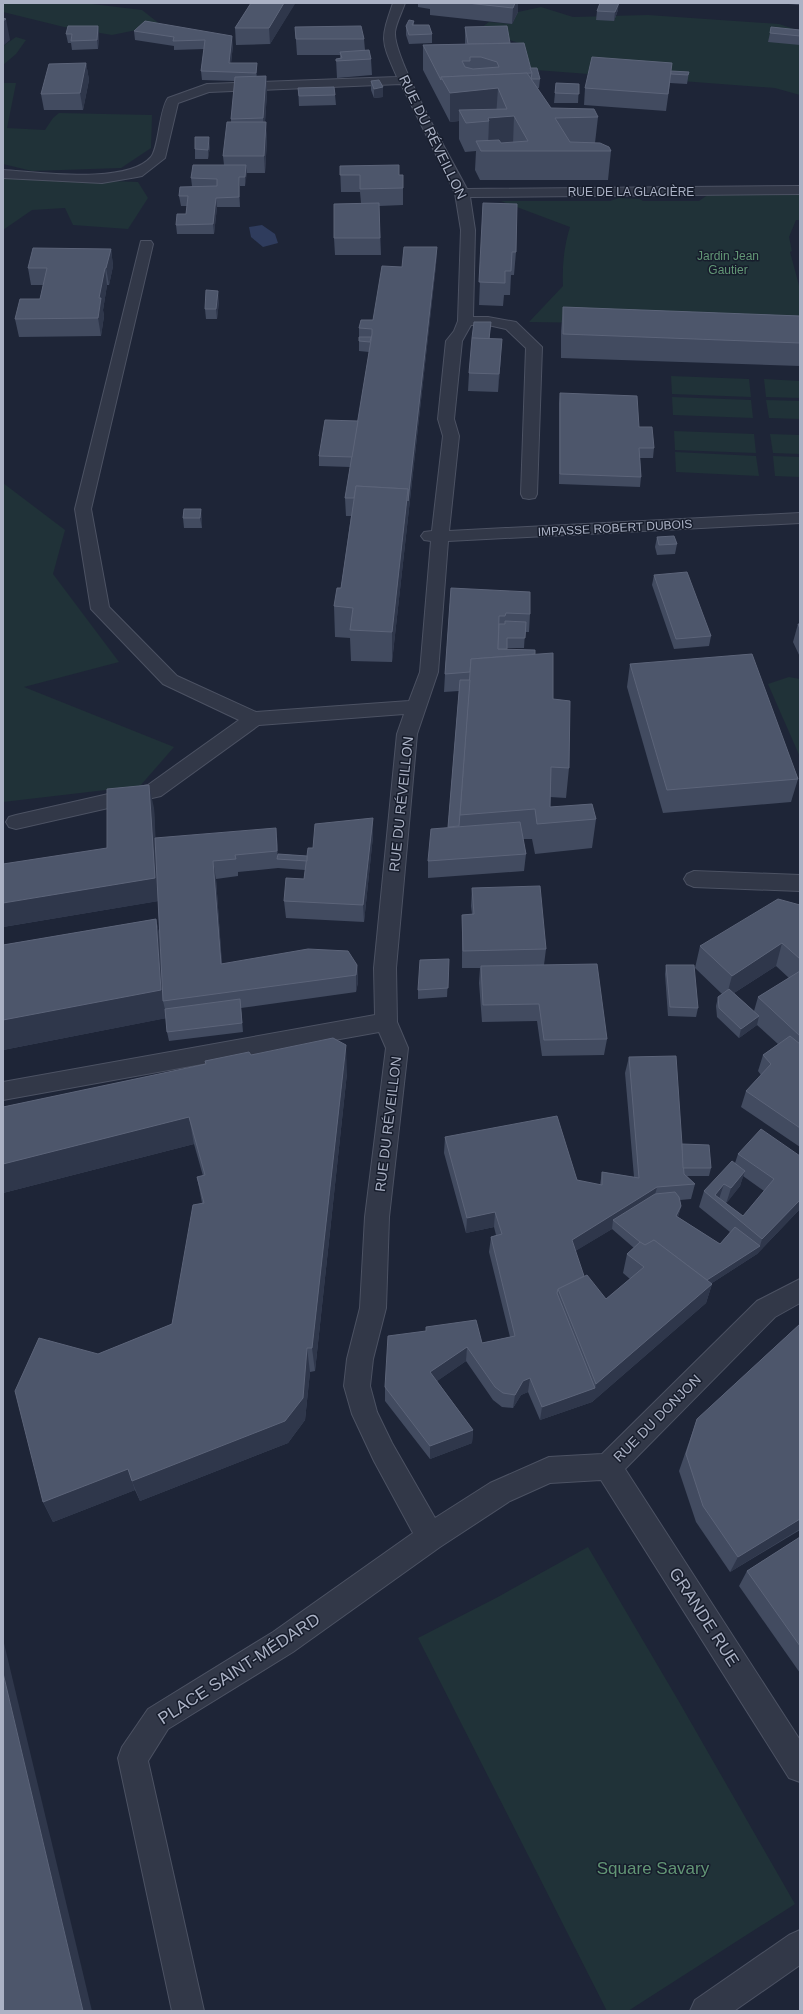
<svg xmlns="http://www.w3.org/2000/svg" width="803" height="2014" viewBox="0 0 803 2014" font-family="Helvetica,sans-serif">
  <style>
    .green { fill: #203238 }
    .water { fill: #2f3c5d }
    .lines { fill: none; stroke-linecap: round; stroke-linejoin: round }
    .minor-casing { stroke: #4c5263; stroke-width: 2 }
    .minor { fill: #323848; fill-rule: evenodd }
    .wall { fill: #424b60; fill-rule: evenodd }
    .shaded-wall { fill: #2f374b }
    .building { fill: #4d566b; stroke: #5c6479; fill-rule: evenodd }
    .labels { text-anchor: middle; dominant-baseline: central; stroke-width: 3; stroke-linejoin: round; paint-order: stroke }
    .far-street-label { font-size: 12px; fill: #abb2c5; stroke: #171d2c }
    .far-park-label { font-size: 12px; fill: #629675; stroke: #171d2c }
    .street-label { font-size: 14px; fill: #abb2c5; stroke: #171d2c }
    .near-street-label { font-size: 17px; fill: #abb2c5; stroke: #171d2c }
    .near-park-label { font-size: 17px; fill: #629675; stroke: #171d2c }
  </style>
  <rect width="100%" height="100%" fill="#1e2537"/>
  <!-- green -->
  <g class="green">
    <path d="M3,3H84L142,10L161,25L112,35L64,27L3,12Z"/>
    <path d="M541,7L573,17L648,15L779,24L800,31V95L775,88L509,68L522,44L478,30L489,22L512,24L518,12Z"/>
    <path d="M16,37L26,40L16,54L3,65V46Z"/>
    <path d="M3,83H16L7,128L45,130L53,118L59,113L152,115L151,148L121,168L32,171L3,164Z"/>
    <path d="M3,177L138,182L148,198L128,229L73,225L65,208L32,210L3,230Z"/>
    <path d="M709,194H800V220H796L789,237L792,251L790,252L800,289V326L529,322L563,286C562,266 564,246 570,227L501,201H610L619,198L640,199L643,201H699Z"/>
    <path d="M671,376L749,379L751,397L672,394Z"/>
    <path d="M764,379L800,381V398L766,397Z"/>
    <path d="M672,397L751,400L753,418L673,415Z"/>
    <path d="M766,400L800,401V419L769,418Z"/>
    <path d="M674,431L754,434L756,453L675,450Z"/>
    <path d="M770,434L800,435V454L773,453Z"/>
    <path d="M675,452L756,456L759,476L676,472Z"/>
    <path d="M773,456L800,457V477L775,476Z"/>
    <path d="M3,483L65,530L53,574L119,662L24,687L174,747L140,786L3,802Z"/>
    <path d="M789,677L800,679V757L768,684Z"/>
    <path d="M588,1547L678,1700L795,1904L628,2011H607L418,1638L496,1598Z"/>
  </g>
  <!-- water -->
  <path class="water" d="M262,225L275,234L278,243L263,247L251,237L249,227Z"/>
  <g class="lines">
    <!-- minor casing -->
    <g class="minor-casing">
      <g id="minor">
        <path d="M393,3H405C402,12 396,23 395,32C393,58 452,160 467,189L800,186V194L470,197L475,230L473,317H488L516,322L542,347L537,494L535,498L529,499L523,498L521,494L526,348L506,329L488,325H471L462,341L454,419L459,436L449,531L800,513V523L448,541L438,672L417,734L396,968L397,1022L408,1048L389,1217L386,1308L373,1359L370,1386L377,1412L392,1443L435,1518L490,1483L549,1457L602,1454L757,1301L800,1279V1303L775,1317L625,1469L800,1740V1782L789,1778L601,1480L550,1483L510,1501L440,1547L293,1652L168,1729L148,1761L204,2011H172L118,1758L122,1747L148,1709L273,1632L413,1533L374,1461L352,1414L344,1386L347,1359L360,1308L365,1217L386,1048L379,1032L3,1100V1082L375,1015L374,968L397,734L404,714L259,725L161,796L16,829L9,827L6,822L9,817L16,815L148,785L239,720L163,684L91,609L75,509L141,241H151L153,244L91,509L109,607L177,676L256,712L409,701L420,672L431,541L424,540L421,536L424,532L432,531L443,436L438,419L446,341L454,331L458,321L461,230L455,193L401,84L209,92L178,103L165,158L142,176L137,177L102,183L3,178V170C38,172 127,185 151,157C159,148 159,110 168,98L207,84L397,77C381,40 380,41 393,3Z"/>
        <path d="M694,871L800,875V891L694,887L687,884L684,879L687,874Z"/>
        <path d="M800,1930V1965L734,2011H690L695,2000L789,1935Z"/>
      </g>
    </g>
    <!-- minor -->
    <use href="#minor" class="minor"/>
  </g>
  <!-- wall -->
  <g class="wall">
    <path d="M251,3H295L270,44L236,45L235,28Z"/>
    <path d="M418,3H518V12L512,24L430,15V9L418,7Z"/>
    <path d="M777,3H800V5Z"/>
    <path d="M618,10L614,21L596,20L597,11Z"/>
    <path d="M145,21L233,45L231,63L257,72V76H266L267,93L265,122L267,139L265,173H246L245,186H240V207H217L214,234H177L176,225L186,214L187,206H181L179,196L192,186L191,178L224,165L223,156L231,122V119L235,81L202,80L201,71L204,49L174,50V46L135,40L134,31Z"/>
    <path d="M414,21V25L432,34V43L409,44L406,35V26Z"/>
    <path d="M98,26L99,35L98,49L72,50L71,43H68L66,34Z"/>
    <path d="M295,27L364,39L365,50L371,59L372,75L337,78L336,59H340V55H297Z"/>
    <path d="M465,27L510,43L540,79L539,88H537L551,108L598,117L595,143L611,151L608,180H480L475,170L476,151L465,152L459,139V121L450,122L423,70V45L465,44Z"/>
    <path d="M800,30V45L768,42L770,33Z"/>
    <path d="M86,63L89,80L83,110H44L41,94Z"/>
    <path d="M671,71L689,72L687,84L670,83L666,111L584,105L585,88Z"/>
    <path d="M371,81L383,97L374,98L371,90Z"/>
    <path d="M556,83L579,84L578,103H554Z"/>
    <path d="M298,88L335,95L336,105L299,106Z"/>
    <path d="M210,146L208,159H195V149Z"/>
    <path d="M340,166L399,175L403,188V205L379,206L381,255H335L334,238L361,203L360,192H341Z"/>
    <path d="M483,203L516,252L514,275H511L510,295H504L503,306L479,305Z"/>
    <path d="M437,247L436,265L392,662L351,661L350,638L335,637L334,606L341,588L351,516H346L345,498L350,467L319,466V456L358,421L369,352L359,351V328L373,320L402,267Z"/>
    <path d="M111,249L113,266L109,285H107L103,310L104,316L101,336L19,337L15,319L40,299L43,285H31L28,268Z"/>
    <path d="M219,301L217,319H206L205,309Z"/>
    <path d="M563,307L800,316V366L561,358V331Z"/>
    <path d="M491,322L489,339L501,357L498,392L468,391L469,373Z"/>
    <path d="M560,393L639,427L654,448L653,458H640L641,477L640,487L559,484V403Z"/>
    <path d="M184,509L202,518V528H184L183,518Z"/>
    <path d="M657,537L677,544L675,554L657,555L655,547Z"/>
    <path d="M654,575L711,636L709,646L674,649L652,585Z"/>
    <path d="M451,588L530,614L529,632H525L524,648H507V649L535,654L553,699L569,768L566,798L550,797V807L596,819L592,848L535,854L532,839H523L526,854L524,871L428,878V861L448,827L459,691L444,692L445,674Z"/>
    <path d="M798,624H800V657L793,642Z"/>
    <path d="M630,664L798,779L791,802L663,813L627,687Z"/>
    <path d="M154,808L155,838L278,845V854L307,856L313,848L373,818V836L364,922L286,918L284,901L304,879L305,870L278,868L238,872V876L216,879L222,964L357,965L358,982L356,992L241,1008L243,1032L169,1041L167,1032L166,1018L3,1050V945L156,919L160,938L158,901L3,927L107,848Z"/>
    <path d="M472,888L546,949L544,965L607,1039L604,1055L542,1056L537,1021L482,1022L479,983L480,968H462V915L472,914L471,906Z"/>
    <path d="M800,905V1147L741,1107L746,1091L761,1075L758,1071L763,1055L778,1044L757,1025L739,1038L717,1017L716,1006L718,997L722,994L695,968L700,946ZM776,966L789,978L758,997L754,1011L734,993Z"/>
    <path d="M449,959L447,997L418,999V990Z"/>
    <path d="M666,965L698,1008L696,1017L668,1016L665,974Z"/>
    <path d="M251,1055L347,1073L315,1371L310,1372L305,1420L288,1443L140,1501L135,1490L53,1522L43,1502L98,1354L172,1324L202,1203L197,1177L203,1176L194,1144L3,1193V1107Z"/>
    <path d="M629,1057L682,1144L711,1168L709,1176H687L695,1184L691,1199L680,1200L681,1206L678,1217L720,1244L730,1232L699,1207L704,1191L735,1163L738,1154L800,1156V1209L757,1254L712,1283V1284L706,1303L592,1402L540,1420L528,1392L521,1395L513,1408L502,1407L493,1400L466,1361L437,1381L473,1430L472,1443L430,1459L385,1401V1387L426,1331L482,1343L510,1337L489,1252L491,1237L496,1235L494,1227L466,1233L444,1153L445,1137L577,1180L600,1185L602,1172L634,1177L625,1073ZM743,1176L764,1191L743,1216L726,1203L740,1186ZM612,1229L634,1248L627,1254L623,1273L630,1279L606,1299L584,1276L575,1251Z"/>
    <path d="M800,1324V1530L730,1572L696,1522L679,1471L697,1419Z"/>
    <path d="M800,1537V1673L739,1586L747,1571Z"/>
  </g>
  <!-- shaded-wall -->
  <g class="shaded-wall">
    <path d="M284,3H295V4L270,44L269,28Z"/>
    <path d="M515,3H518V12L512,24L513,8Z"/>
    <path d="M619,3L618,10L614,21L615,12Z"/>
    <path d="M6,19L10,40L3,46V21Z"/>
    <path d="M98,26L99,35L98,49L97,40Z"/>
    <path d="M232,36L233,45L230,72L229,63Z"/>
    <path d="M86,63L89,80L83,110L80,93Z"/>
    <path d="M257,63V82L256,73Z"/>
    <path d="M266,76L267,93L264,135L263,118Z"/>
    <path d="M383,87V97L374,98V89Z"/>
    <path d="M498,88L496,117L459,110V121L450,122V93Z"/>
    <path d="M514,116L513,144L488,147L489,121L488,118Z"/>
    <path d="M266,122L267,139L265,173L264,156Z"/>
    <path d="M209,137L210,146L208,159V150Z"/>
    <path d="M246,165L247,174L245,186V177Z"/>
    <path d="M239,177L240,186V207L239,197Z"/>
    <path d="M216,198L217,207L214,234L213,224Z"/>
    <path d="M437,247L436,265L392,662V632L408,489Z"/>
    <path d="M111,249L113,266L109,285L106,268Z"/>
    <path d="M105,268L107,285L103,310L104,316L101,336L98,318L99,298Z"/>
    <path d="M218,291L219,301L217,319L216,309Z"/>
    <path d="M502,339L501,357L498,392L499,374Z"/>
    <path d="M201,509L202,518V528L200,518Z"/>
    <path d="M149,785L154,808L159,901L3,927V903L155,878Z"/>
    <path d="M373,818V836L364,922L363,905Z"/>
    <path d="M276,828L278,845V859H277V851Z"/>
    <path d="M213,861L216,879L223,981L221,964Z"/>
    <path d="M156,919L162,948L163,1001L167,1018L3,1050V1020Z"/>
    <path d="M782,943L776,966L726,998L732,976Z"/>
    <path d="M357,965L358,982L356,992V975Z"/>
    <path d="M759,1016L757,1025L739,1038L741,1029Z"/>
    <path d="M346,1045L347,1073L315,1371L312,1348Z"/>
    <path d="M189,1117L194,1144L3,1193V1164Z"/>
    <path d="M745,1171L740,1186L726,1204L731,1188Z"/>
    <path d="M724,1184L719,1199L715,1195Z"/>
    <path d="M657,1187L653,1203L613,1220L612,1229L569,1255L572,1240Z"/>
    <path d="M800,1200V1209L757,1254L695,1294L697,1286L760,1246L762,1239Z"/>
    <path d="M681,1206L679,1214L674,1224L676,1216Z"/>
    <path d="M495,1212L494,1227L466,1233L467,1218Z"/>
    <path d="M712,1284L706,1303L592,1402L540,1420L542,1407L595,1388L596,1384Z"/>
    <path d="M467,1347L466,1361L430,1386V1372Z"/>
    <path d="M307,1348L310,1372L305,1420L288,1443L140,1501L132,1481Z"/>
    <path d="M530,1378L528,1392L521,1395L513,1408L515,1395L523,1381Z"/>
    <path d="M473,1430L472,1443L430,1459V1446Z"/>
    <path d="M128,1469L135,1490L53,1522L43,1502Z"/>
    <path d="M800,1519V1529L730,1572L738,1557Z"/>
    <path d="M3,1639L92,2011H83L3,1673Z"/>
  </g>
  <!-- building -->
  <g class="building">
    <path d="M251,3H284L269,28H235Z"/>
    <path d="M467,3H515L513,8Z"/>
    <path d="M600,3H619L615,12L597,11Z"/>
    <path d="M3,18L6,19L3,21Z"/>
    <path d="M409,20L414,21L412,25H429L432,34L409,35L406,26Z"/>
    <path d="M145,21L232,36L229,63H257L256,73L201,71L205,40L173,41L174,37L134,31Z"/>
    <path d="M68,26H98L97,40L71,41L72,34H66Z"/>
    <path d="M361,26L364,39H296L295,27Z"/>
    <path d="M507,26L510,43L468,44L465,27Z"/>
    <path d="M771,27L800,30V36L770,33Z"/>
    <path d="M524,43L532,73L441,77V80L423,45ZM470,57H481L497,62L499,67L473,69L465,67L462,61H470Z"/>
    <path d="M369,50L371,59L336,61V59L342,58L340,52Z"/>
    <path d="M592,57L672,63L668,94L585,88Z"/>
    <path d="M86,63L80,93L41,94L49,64Z"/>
    <path d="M530,68H537L540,79H531L532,73Z"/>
    <path d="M671,71L689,72L688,75L671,74Z"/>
    <path d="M527,73L551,108L594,109L598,117L555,118L570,142L600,143L609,147L611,151H481L476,141L499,140L501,143L528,141L514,116L488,118L489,121L466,123L459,110L507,109L498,88L450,93L441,77Z"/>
    <path d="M266,76L263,118L231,119L235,77Z"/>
    <path d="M379,80L383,87L374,89L371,81Z"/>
    <path d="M556,83L579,84V94L555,93Z"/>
    <path d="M334,87L335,95L299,96L298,88Z"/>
    <path d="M227,122H266L264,156H223Z"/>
    <path d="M195,137H209L208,150L195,149Z"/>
    <path d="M193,165H246L245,177H239V197L216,198L213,224L176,225L177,214H186L188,196H179L180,187L217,186V179L191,178Z"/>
    <path d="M399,165V175H403V188L360,189V175H340V166Z"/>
    <path d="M379,203L380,238H334V204Z"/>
    <path d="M483,203L517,204L516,252H512L511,271H505V283L479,282Z"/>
    <path d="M404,247H437L408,501V489L356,486L354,498H345L372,334V329L359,328L361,320H373L382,266L402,267Z"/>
    <path d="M33,248L111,249L106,268H105L99,298H101L98,318L15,319L20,299H40L47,268H28Z"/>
    <path d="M206,290L218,291L216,309H205Z"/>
    <path d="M563,307L800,316V343L563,334Z"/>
    <path d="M474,322H491L489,339L472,338Z"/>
    <path d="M359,337H371L370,342L359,341Z"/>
    <path d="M472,338L502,339L499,374L469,373Z"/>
    <path d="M560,393L637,396L639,427H652L654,448H639L641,477L560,474Z"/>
    <path d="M325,420L358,421L352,457L319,456Z"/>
    <path d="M356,486L408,489L392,632L350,630L353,608L334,606L337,588H341Z"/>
    <path d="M184,509H201L200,518H183Z"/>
    <path d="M674,536L677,544L659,545L657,537Z"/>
    <path d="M687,572L711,636L676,639L654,575Z"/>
    <path d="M451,588L530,592V614L506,613L505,616H499L498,649L535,650V654L471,659L470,672L445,674Z"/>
    <path d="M505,621L526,622L525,638H507V649H498L499,624H505Z"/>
    <path d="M798,624H800V629Z"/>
    <path d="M553,653V699L570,701L569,768L551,767L550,807L592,804L596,819L537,824L535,809L460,815L471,659Z"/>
    <path d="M752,654L798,779L667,790L630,664Z"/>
    <path d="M460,680H470L459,826L448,827Z"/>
    <path d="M149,785L155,878L3,903V864L107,848V789Z"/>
    <path d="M373,818L363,905L284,901L286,878L304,879L308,848H313L315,824Z"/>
    <path d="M520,822L526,854L428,861L431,829Z"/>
    <path d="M276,828L277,851L235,855L236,859L213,861L221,964L308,949L348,951L357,965L356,975L163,1001L155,838Z"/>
    <path d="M278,854L307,856V861L277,859Z"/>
    <path d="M540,886L546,949L463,951L462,915L474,914L472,888Z"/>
    <path d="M778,899L800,905V959L782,943L732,976L700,946Z"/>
    <path d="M156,919L161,990L3,1020V945Z"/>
    <path d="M449,959L448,988L418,990L420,960Z"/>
    <path d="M597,964L607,1039L544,1040L539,1004L483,1005L481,966Z"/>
    <path d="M666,965H694L698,1008L670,1007Z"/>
    <path d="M800,971V1036L758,997Z"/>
    <path d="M729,989L759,1016L741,1029L719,1008L718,997Z"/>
    <path d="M240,999L242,1023L167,1032L165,1009Z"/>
    <path d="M790,1036L800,1044V1128L746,1091L771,1064L763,1055Z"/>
    <path d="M333,1038L346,1045L312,1348H307L303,1398L285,1421L132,1481L128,1469L43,1502L15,1391L39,1338L98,1354L172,1324L193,1205L204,1203L197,1177L205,1175L189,1117L3,1164V1107L206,1064L205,1061L249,1052L251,1055Z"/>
    <path d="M676,1056L684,1174L695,1184L657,1187L572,1240L584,1276L558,1289L557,1293L595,1388L542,1407L530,1378L523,1381L515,1395L503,1393L495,1387L467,1347L430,1372L473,1430L430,1446L385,1387L388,1336L426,1331V1327L476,1320L482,1343L515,1336L491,1237L502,1234L495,1212L467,1218L445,1137L557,1116L577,1180L602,1185V1172L639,1178L629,1057Z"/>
    <path d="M761,1129L800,1156V1200L762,1239L704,1191L732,1161L745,1171L731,1188L724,1184L715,1195L743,1216L774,1179L738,1154Z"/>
    <path d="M682,1144L709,1145L711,1168H683Z"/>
    <path d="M675,1192L679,1197L681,1206L676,1216L720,1244L735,1227L760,1246L707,1280L654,1240L645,1245L640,1242L613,1220L655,1194Z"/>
    <path d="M654,1240L712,1284L596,1384L558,1289L587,1275L606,1299L644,1267L627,1254L640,1242L645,1245Z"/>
    <path d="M800,1324V1519L738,1557L703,1506L686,1454L697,1419Z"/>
    <path d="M800,1537V1646L747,1571Z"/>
    <path d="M3,1673L83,2011H3Z"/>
  </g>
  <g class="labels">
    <!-- far-street labels -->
    <g class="far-street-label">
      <text x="631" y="192">RUE DE LA GLACIÈRE</text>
      <text transform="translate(615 528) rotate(-3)">IMPASSE ROBERT DUBOIS</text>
    </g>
    <!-- far-park labels -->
    <g class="far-park-label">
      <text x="728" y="256">Jardin Jean<tspan x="728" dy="14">Gautier</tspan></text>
    </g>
    <!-- street labels -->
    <g class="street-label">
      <text transform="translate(433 137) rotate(64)">RUE DU RÉVEILLON</text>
      <text transform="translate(401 804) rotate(-84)">RUE DU RÉVEILLON</text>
      <text transform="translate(388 1124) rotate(-83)">RUE DU RÉVEILLON</text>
      <text transform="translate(657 1418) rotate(-45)">RUE DU DONJON</text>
    </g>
    <!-- near-street labels -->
    <g class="near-street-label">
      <text transform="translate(704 1617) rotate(57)">GRANDE RUE</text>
      <text transform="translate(239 1669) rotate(-33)">PLACE SAINT-MÉDARD</text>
    </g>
    <!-- near-park labels -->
    <g class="near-park-label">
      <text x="653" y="1868">Square Savary</text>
    </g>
  </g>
  <!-- border -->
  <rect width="803" height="2014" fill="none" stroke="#abb2c5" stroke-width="8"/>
</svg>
